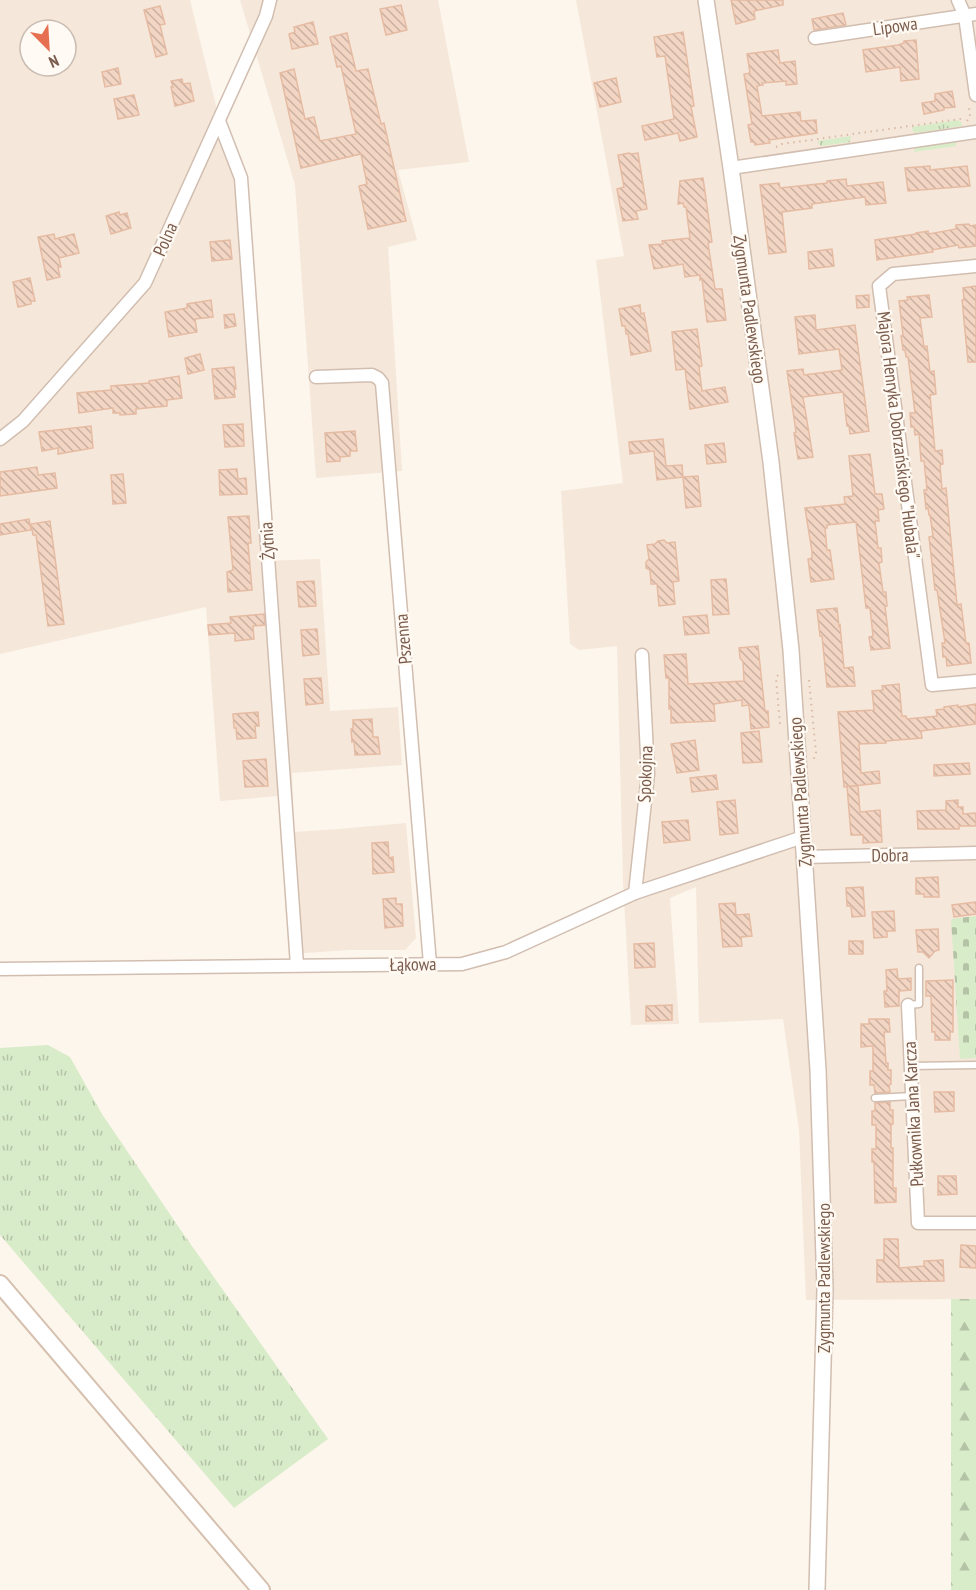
<svg xmlns="http://www.w3.org/2000/svg" width="976" height="1590" viewBox="0 0 976 1590" font-family="'PT Sans Narrow',sans-serif">
  <style>
    .residential { fill: #f5e8da; fill-rule: evenodd }
    .grass { fill: url(#grass-tufts) }
    .forest { fill: url(#forest-firs) }
    .cemetery { fill: url(#cemetery-stones) }
    .building { fill: url(#building-back-hatch); stroke: #e6bba3; stroke-width: 1.5 }
    .lines { fill: none; stroke-linecap: round; stroke-linejoin: round }
    .service-casing { stroke: #d1beb0; stroke-width: 9 }
    .minor-casing { stroke: #d1beb0; stroke-width: 15 }
    .tertiary-casing { stroke: #d1beb0; stroke-width: 18 }
    .secondary-casing { stroke: #d6c0b0; stroke-width: 20 }
    .path { stroke: #d9b8a5; stroke-width: 2; stroke-dasharray: 1.5 4.5; stroke-linecap: butt }
    .service { stroke: #fff; stroke-width: 6 }
    .minor { stroke: #fff; stroke-width: 12 }
    .tertiary { stroke: #fff; stroke-width: 15 }
    .secondary { stroke: #fff; stroke-width: 16 }
    .labels { text-anchor: middle; dominant-baseline: central; stroke-width: 4.5; stroke-linejoin: round; paint-order: stroke }
    .street-label { font-size: 18px; fill: #7a5c4d; stroke: #fffaf3 }
  </style>
  <defs>
    <pattern id="grass-tufts" width="24" height="20" patternUnits="userSpaceOnUse" patternTransform="scale(1.5)"><rect width="24" height="20" fill="#d8ecc9"/><path d="M3 7l-1-3M5 7V3M7 7l1-3M15 17l-1-3M17 17v-4M19 17l1-3" fill="none" stroke="#b4c2a5"/></pattern>
    <pattern id="forest-firs" width="22" height="20" patternUnits="userSpaceOnUse" patternTransform="scale(1.5)"><rect width="22" height="20" fill="#d8ecc9"/><path d="M5 1l3.5 6h-7zM16 11l3.5 6h-7z" fill="#b4c2a5"/></pattern>
    <pattern id="cemetery-stones" width="16" height="16" patternUnits="userSpaceOnUse" patternTransform="scale(1.5)"><rect width="16" height="16" fill="#d8ecc9"/><path d="M2 7V4a2 2 0 0 1 4 0v3zM10 15v-3a2 2 0 0 1 4 0v3z" fill="#b4c2a5"/></pattern>
    <pattern id="building-back-hatch" width="6" height="6" patternUnits="userSpaceOnUse" patternTransform="scale(1.5)"><rect width="6" height="6" fill="#f3d5c3"/><path d="M-1 5l2 2M0 0l6 6M5-1l2 2" fill="none" stroke="#cab0a1"/></pattern>
  </defs>
  <rect width="100%" height="100%" fill="#fdf6ec"/>
  <!-- residential -->
  <g class="residential">
    <path d="M0,0H190L237,191L263,561L320,559L330,711L398,707L402,765L292,773L294,832L339,829L406,823L416,938L405,950H350L291,954L279,796L220,801L206,607L0,654ZM30,30H66V66H30Z"/>
    <path d="M240,0H438L469,162L398,170L417,240L388,247L402,471L316,478L295,185Z"/>
    <path d="M576,0H976V1299L806,1300L799,1130L783,1019L699,1023L696,887L670,898L679,1024L631,1025L623,881L617,646L579,650L570,644L561,491L623,483L596,260L624,256Z"/>
  </g>
  <!-- grass -->
  <g class="grass">
    <path d="M957,120L961,122L962,126L915,133L913,131L912,127Z"/>
    <path d="M851,136L850,142L821,146L819,144L818,141Z"/>
    <path d="M953,142L956,143V146L914,152L915,146Z"/>
    <path d="M48,1045L70,1057L102,1114L180,1229L328,1439L234,1508L0,1235V1048Z"/>
  </g>
  <!-- forest -->
  <rect class="forest" x="951" y="1299" width="25" height="291"/>
  <!-- cemetery -->
  <path class="cemetery" d="M976,916V1058L960,1059L951,919Z"/>
  <!-- building -->
  <g class="building">
    <path d="M731,0H783V5L754,11L755,19L736,24Z"/>
    <path d="M401,5L407,30L386,35L380,9Z"/>
    <path d="M160,6L165,24L160,25L167,54L156,57L144,10Z"/>
    <path d="M843,13L846,25L814,30L812,19Z"/>
    <path d="M313,22L318,44L292,49L289,34L295,32L294,27Z"/>
    <path d="M683,32L694,106L691,107L697,137L680,141L678,133L645,140L642,126L674,119L665,56L657,57L654,37Z"/>
    <path d="M347,33L356,71L368,69L381,124L384,123L406,221L368,229L359,186L367,184L361,154L301,168L280,73L294,69L305,119L314,117L320,141L356,134L341,66L337,67L330,37Z"/>
    <path d="M916,40L919,79L901,81L900,67L866,72L863,50L898,45L904,43V41Z"/>
    <path d="M778,50L780,63L795,61L797,84L786,85V81L762,83L763,85L757,86L762,116L800,112L801,121L816,120L817,133L769,140L770,143L755,145L754,142H751L748,125L752,124L744,74L750,73L747,54Z"/>
    <path d="M118,68L121,84L105,87L102,72Z"/>
    <path d="M616,78L621,102L600,107L594,83Z"/>
    <path d="M182,79L183,84L190,83L194,101L175,106L171,87H173L171,81Z"/>
    <path d="M952,91L955,107L944,108V110L924,114L922,103L935,101V94Z"/>
    <path d="M134,95L139,115L118,119L114,99Z"/>
    <path d="M629,153L631,154L638,153L647,209L636,211L638,219L623,221L617,189L624,187L618,155Z"/>
    <path d="M930,166V170L967,166L970,186L908,191L905,168Z"/>
    <path d="M703,178L712,242L708,243L715,289H722L726,320L707,322L702,279L700,280V275L685,277L683,264L654,269L649,245L663,244L662,241L690,238L686,207H684L683,203L678,204L680,181Z"/>
    <path d="M846,179L847,186L883,182L886,203L866,205L865,197L812,204V208L782,212L786,252L769,254L760,185L779,183L780,188L827,183V181Z"/>
    <path d="M119,212L120,215L127,213L131,228L111,234L106,216Z"/>
    <path d="M969,224L970,226L976,225V246L959,248L958,245L932,250L933,252L877,260L875,240L916,234V233L928,231L929,234L956,229V225Z"/>
    <path d="M54,234L55,239L74,234L79,253L59,258L61,267H58L60,277L47,280L38,237Z"/>
    <path d="M230,240L232,259L212,261L210,242Z"/>
    <path d="M832,249L834,266L809,269L808,252Z"/>
    <path d="M30,278L35,301H31V304L18,307L13,282Z"/>
    <path d="M976,286V362H968L962,300H964L963,288Z"/>
    <path d="M869,295V307L857,308L856,296Z"/>
    <path d="M929,295L932,317L920,318L924,347L927,346L930,372L934,371L936,394L930,395L935,451L942,450L943,464L940,465L942,489L946,488L957,605L961,604L966,643H969L971,663L947,666L946,657H943L942,643H945L937,590H935L929,537L933,536L930,515H929L928,508L926,509L924,490H927L924,461H921L919,434L915,435L914,427H911L910,413H915L908,357H906L905,350H903L901,336L903,335L899,301L908,300L907,297Z"/>
    <path d="M211,300L213,317L195,319L197,332L169,337L165,312L187,308V304Z"/>
    <path d="M640,305L641,314L644,313L651,351L631,355L628,334H626L625,326H622L619,309Z"/>
    <path d="M234,314L236,326L225,328L224,315Z"/>
    <path d="M815,315L816,330L855,325L869,431L850,434L849,426H847L843,392L803,397L813,457L798,459L794,433L796,432L787,371L803,369L804,375L842,370L839,349L799,354L795,317Z"/>
    <path d="M697,329L702,366L699,367L702,391L725,387L728,402L690,409L685,369L676,370L672,332Z"/>
    <path d="M200,354L204,370L188,374L185,358Z"/>
    <path d="M234,367L236,389H234L235,397L215,399L212,369Z"/>
    <path d="M179,376L182,398L167,400V406L136,409V414L120,415V413H113V408L79,413L77,393L111,390V386L149,383V381Z"/>
    <path d="M243,424L244,446L225,447L223,425Z"/>
    <path d="M91,426L93,448L58,454V448L42,451L39,432Z"/>
    <path d="M355,431L357,451H350V456L340,457V461L327,462L325,433Z"/>
    <path d="M663,439L666,466L682,465L683,477L657,480L654,451L630,454L629,442Z"/>
    <path d="M724,443L726,462L707,464L705,445Z"/>
    <path d="M870,454L875,494H882L884,509L878,510L879,521H875L878,548H881L882,562L879,563L883,592H886L887,606H885L890,648L871,650L869,637L873,636L870,608H866L856,522L827,525V528H825L827,550H830L834,579L811,582L808,559L812,558V552L805,508L845,504L844,497L853,496L849,456Z"/>
    <path d="M37,467L38,475L55,473L57,488L0,496V472Z"/>
    <path d="M237,469L238,479L246,478L247,494L220,495L219,470Z"/>
    <path d="M123,474L126,503L113,504L111,475Z"/>
    <path d="M698,476L701,506L686,508L683,477Z"/>
    <path d="M249,516L251,543H248L252,590L228,592L227,572L233,570L228,517Z"/>
    <path d="M29,519L31,530L0,535V524Z"/>
    <path d="M50,521L64,624L48,626L36,535H33L31,524Z"/>
    <path d="M664,540L667,543L675,542L679,581L673,582L675,604L659,606L657,584H651L650,570L646,568V562L649,559L647,545L655,544L658,541Z"/>
    <path d="M726,579L729,614L713,615L711,580Z"/>
    <path d="M314,581L316,606L299,607L297,582Z"/>
    <path d="M837,608L839,626L840,625L844,668L853,667L855,686L827,687L822,636H820L817,610Z"/>
    <path d="M264,614L265,625L253,626L254,639L235,641V633L209,635L208,625L231,623L230,617Z"/>
    <path d="M707,615L709,633L685,635L683,617Z"/>
    <path d="M317,629L319,654L303,656L301,630Z"/>
    <path d="M758,646L765,711H768L769,727L751,729L749,705L742,706V700L714,704L715,721L671,723V709H669V678H666L664,655L686,654L688,684L744,681L743,662L740,658L739,648Z"/>
    <path d="M321,678L323,703L306,705L304,679Z"/>
    <path d="M899,684L902,716H906L907,719L937,716L936,710L944,709V707L958,705V707L976,704V724L921,731L922,738L886,741V743L859,744L861,773L879,771L880,783L844,787L838,712L874,710L872,691L883,690L882,686Z"/>
    <path d="M258,712L259,726H255L256,738L237,739L236,728H234L233,714Z"/>
    <path d="M372,719L373,737H378L380,754L355,755L354,741L352,742L351,729H353V720Z"/>
    <path d="M759,731L762,762L743,763L741,733Z"/>
    <path d="M695,740L699,770L677,773L671,744Z"/>
    <path d="M266,759L268,786L245,787L243,761Z"/>
    <path d="M969,763L970,774L934,776V765Z"/>
    <path d="M716,775L718,789L692,792L690,778Z"/>
    <path d="M847,786H858L860,812L880,810L882,842L863,843V835H851Z"/>
    <path d="M735,800L738,833L720,835L717,802Z"/>
    <path d="M958,800V807H963V814L976,813V826H959V829H918L917,811L946,810V801Z"/>
    <path d="M688,820L690,840L664,843L662,822Z"/>
    <path d="M388,842L389,858L393,857L394,872L373,874L372,843Z"/>
    <path d="M938,877L939,897H924V894H916V878Z"/>
    <path d="M863,887L865,916L852,917L851,906H847L846,888Z"/>
    <path d="M396,898V904H402L403,926L385,928L383,899Z"/>
    <path d="M976,902V914L954,917L952,905Z"/>
    <path d="M735,903L736,915L749,914L752,936L741,937L742,946L723,947L719,904Z"/>
    <path d="M894,911L895,931H887V937L874,938L872,912Z"/>
    <path d="M938,929L939,950L935,951L929,958L923,952H918L916,930Z"/>
    <rect x="849" y="941" width="14" height="13"/>
    <path d="M654,943L655,967L635,968L634,944Z"/>
    <path d="M897,969L898,979L911,978V990L899,991V1006L885,1007L884,991H887L886,970Z"/>
    <path d="M953,980V1032H950V1040H935V1032H932L931,996H926V981Z"/>
    <path d="M672,1005V1020L646,1021V1006Z"/>
    <path d="M869,1019H889L890,1032H884L886,1063H888V1070H891V1084L889,1085L890,1092L875,1093L874,1085H870V1071H873V1046L861,1047V1024H869Z"/>
    <path d="M934,1092H954V1111L935,1112Z"/>
    <path d="M890,1102V1110H893V1124H891V1148H893V1188H896V1202L875,1203L874,1162H872V1149H876V1125H872V1111H875V1103Z"/>
    <path d="M938,1176H956L957,1194L938,1195Z"/>
    <path d="M884,1239H898L899,1268L924,1266V1261L943,1260L944,1281L877,1282V1260H884Z"/>
    <path d="M961,1245L976,1246V1268L960,1267Z"/>
  </g>
  <g class="lines">
    <!-- service casing -->
    <g class="service-casing">
      <g id="service">
        <path d="M908,1005L919,1004V968"/>
        <path d="M911,1066L976,1065"/>
        <path d="M875,1098L912,1096"/>
      </g>
    </g>
    <!-- minor casing -->
    <g class="minor-casing">
      <g id="minor">
        <path d="M958,0L965,16L976,95"/>
        <path d="M815,38L976,14"/>
        <path d="M219,121L241,178L297,965"/>
        <path d="M731,168L976,132"/>
        <path d="M976,266L893,274L879,286L932,685L976,681"/>
        <path d="M316,377L372,375L378,378L382,383L430,964"/>
        <path d="M0,439L23,421L145,283L266,16L270,0"/>
        <path d="M804,857L976,853"/>
        <path d="M635,893L648,774L642,655"/>
        <path d="M0,969L462,964L506,952L635,893L803,837"/>
        <path d="M908,1005L918,1223H976"/>
      </g>
    </g>
    <!-- tertiary casing -->
    <g class="tertiary-casing">
      <path id="tertiary" d="M706,0L731,168L771,462L791,650L818,1070L825,1289L817,1590"/>
    </g>
    <!-- secondary casing -->
    <g class="secondary-casing">
      <path id="secondary" d="M0,1284L261,1590"/>
    </g>
    <!-- path -->
    <g class="path">
      <path d="M967,121L970,116L969,108H971"/>
      <path d="M776,147L782,144L960,119L963,120"/>
      <path d="M778,675L776,678L780,725"/>
      <path d="M809,680L816,753L813,761"/>
    </g>
    <!-- service -->
    <use href="#service" class="service"/>
    <!-- minor -->
    <use href="#minor" class="minor"/>
    <!-- tertiary -->
    <use href="#tertiary" class="tertiary"/>
    <!-- secondary -->
    <use href="#secondary" class="secondary"/>
  </g>
  <g class="labels">
    <!-- street labels -->
    <g class="street-label">
      <text transform="translate(895 26) rotate(-8)">Lipowa</text>
      <text transform="translate(165 239) rotate(-66)">Polna</text>
      <text transform="translate(750 309) rotate(82)">Zygmunta Padlewskiego</text>
      <text transform="translate(899 435) rotate(83)">Majora Henryka Dobrzańskiego "Hubala"</text>
      <text transform="translate(267 541) rotate(-94)">Żytnia</text>
      <text transform="translate(403 639) rotate(-95)">Pszenna</text>
      <text transform="translate(645 774) rotate(-88)">Spokojna</text>
      <text transform="translate(800 792) rotate(-94)">Zygmunta Padlewskiego</text>
      <text transform="translate(890 855) rotate(-1)">Dobra</text>
      <text transform="translate(413 964) rotate(-1)">Łąkowa</text>
      <text transform="translate(913 1114) rotate(-93)">Pułkownika Jana Karcza</text>
      <text transform="translate(823 1278) rotate(-90)">Zygmunta Padlewskiego</text>
    </g>
  </g>
  <!-- north arrow -->
  <g transform="translate(48 48) rotate(156)"><circle r="28" fill="#fffaf3" stroke="#cabbb1" stroke-width="1.5"/>
  <path d="M0-4.5L10 22L0 15L-10 22Z" fill="#e76f51"/>
  <text y="-9" font-size="16" font-weight="bold" text-anchor="middle" fill="#7a5c4d">N</text>
  </g>
</svg>
